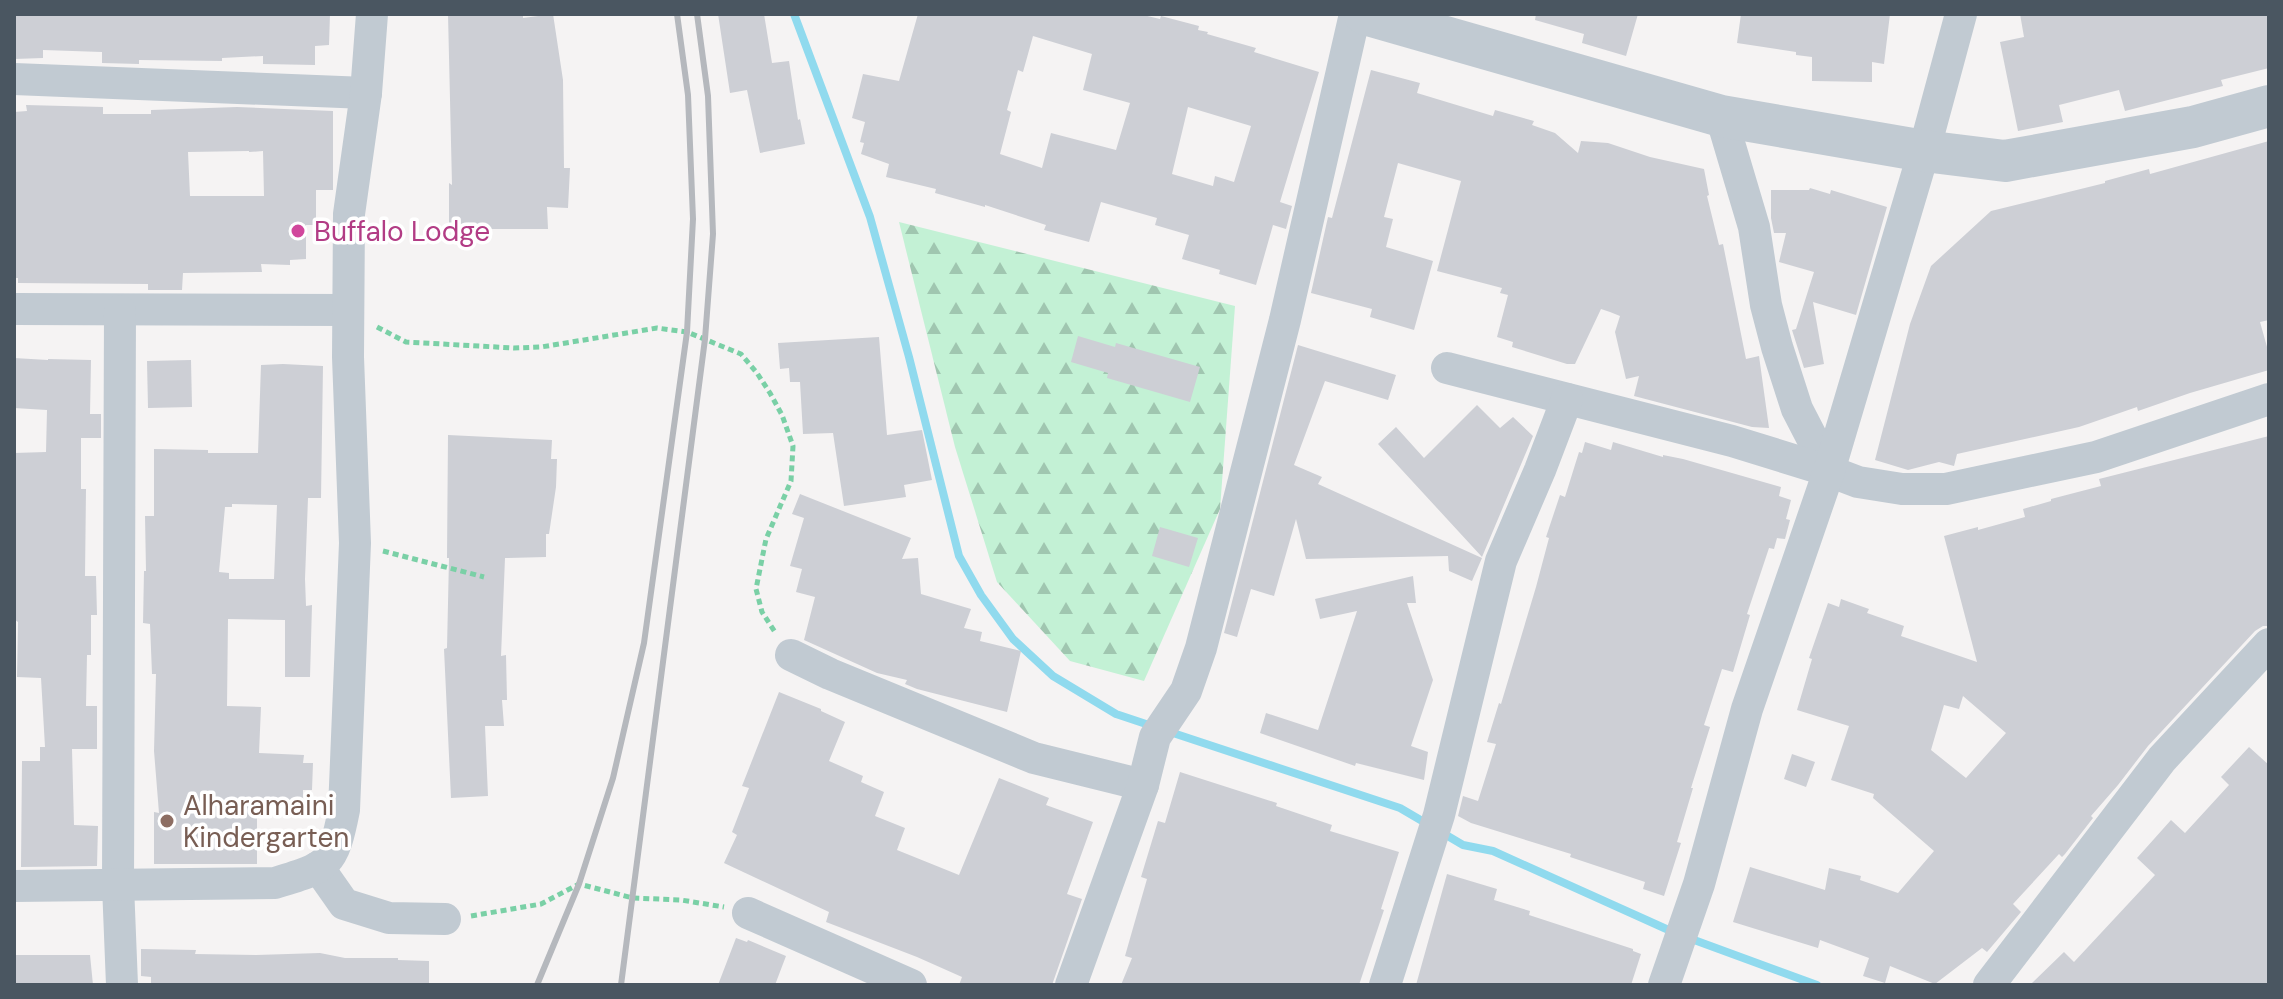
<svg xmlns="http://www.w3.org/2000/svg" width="2283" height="999" viewBox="0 0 2283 999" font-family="'DM Sans',sans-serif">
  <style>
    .forest { fill: url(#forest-firs) }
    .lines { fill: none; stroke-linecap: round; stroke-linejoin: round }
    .stream { stroke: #90daee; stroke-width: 8 }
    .building { fill: #cdcfd5; fill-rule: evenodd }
    .path { stroke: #7ad0a6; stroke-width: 5; stroke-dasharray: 6 4; stroke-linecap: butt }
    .minor { stroke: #c1cad2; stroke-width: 32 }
    .tertiary { stroke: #c1cad2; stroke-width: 42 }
    .rail { stroke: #b5b8bd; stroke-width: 6 }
    .hotel-dot { fill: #d1479c; stroke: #fff; stroke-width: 3 }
    .education-dot { fill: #8d6e63; stroke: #fff; stroke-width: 3 }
    .labels { text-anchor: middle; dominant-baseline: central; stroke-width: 7; stroke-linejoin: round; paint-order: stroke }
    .hotel-label { font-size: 28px; fill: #b23c85; stroke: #fff; text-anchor: start }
    .education-label { font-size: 28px; fill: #785e54; stroke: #fff; text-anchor: start }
  </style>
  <defs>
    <pattern id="forest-firs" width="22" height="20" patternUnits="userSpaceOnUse" patternTransform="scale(2)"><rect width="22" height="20" fill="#c3f1d5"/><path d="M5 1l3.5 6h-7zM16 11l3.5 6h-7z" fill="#a0c6b0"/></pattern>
  </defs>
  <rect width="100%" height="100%" fill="#f5f3f3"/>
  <!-- forest -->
  <path class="forest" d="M899,222L1235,306L1220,509L1144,681L1070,661L997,582L955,447Z"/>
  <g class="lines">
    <!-- stream -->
    <g class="stream">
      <path d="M794,14L870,217L909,357L959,556L981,595L1013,639L1053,676L1116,714L1155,727"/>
      <path d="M1167,731L1400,808L1429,825"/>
      <path d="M1441,832L1463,845L1493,851L1673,932"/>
      <path d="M1686,937L1817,985"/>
    </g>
  </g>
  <!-- building -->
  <g class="building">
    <path d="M14,14H330L329,45L315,46V65L263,64V56L222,58V61L139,60V64L102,63V52L43,50V58L14,59Z"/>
    <path d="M448,14H523V18L553,14L563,80L564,168H570L568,208L547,207L548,229H449V183L452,185Z"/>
    <path d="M718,14H764L772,63L789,61L798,120L800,119L805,144L760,153L747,90L730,93Z"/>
    <path d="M918,14H1139L1160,19L1161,16L1199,26L1198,30L1208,32L1207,34L1256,48L1254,52L1319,72L1280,202L1292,206L1286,229L1273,225L1256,285L1219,274L1220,270L1182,259L1189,235L1155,225L1157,218L1101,202L1089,242L1044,230L1046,225L985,205V207L935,193L936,189L886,177L889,164L861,154L864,143L860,142L865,122L852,118L863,74L899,81ZM1033,36L1092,54L1083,90L1130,103L1116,150L1051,133L1042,168L1000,154L1011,112L1007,110L1018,70L1023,72ZM1188,107L1251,126L1234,182L1215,176L1213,186L1172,174Z"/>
    <path d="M1536,14H1638L1626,56L1582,43L1584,34L1535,20Z"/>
    <path d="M1741,14H1890L1884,64L1872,62V82L1812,81V57L1796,55V52L1737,43Z"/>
    <path d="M2020,14H2269V68L2221,80L2223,86L2125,111L2119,90L2059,105L2063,122L2018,131L2000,42L2024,37Z"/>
    <path d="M1371,70L1420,83L1417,93L1493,116L1495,110L1534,121L1532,125L1555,133L1578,153L1581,141L1608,143L1650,157L1704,169L1709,195L1707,196L1719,245L1723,244L1746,359L1759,356L1769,428L1752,427L1634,396L1639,376L1626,379L1615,332L1620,316L1610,312L1601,309L1575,364H1567L1512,347L1513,342L1497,337L1508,295L1500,293L1502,288L1437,271L1461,181L1398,163L1384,217L1393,219L1386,247L1433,261L1414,330L1370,317L1372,309L1311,293L1328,217L1332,218Z"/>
    <path d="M26,105L103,107V114H151V110L237,107L333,111V190H316V225H306V259L290,260V265L261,264L262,272L183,273L182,290H148V284L18,283V278H14V112L27,111ZM249,151V152L263,151L264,196H190L188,152Z"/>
    <path d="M2269,141V320L2260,322L2269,354V370L2190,393L2138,411L2137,407L2079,427L1957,454L1954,466L1939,462L1908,470L1875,460L1910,324L1931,266L1991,211L2105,183V181L2149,169L2150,174Z"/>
    <path d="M1810,188L1830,194L1831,190L1887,207L1856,315L1813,302L1824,364L1804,368L1792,330L1796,329L1814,272L1779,262L1786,233H1774L1771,218V190H1809Z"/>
    <path d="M1078,336L1115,347L1116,343L1200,367L1190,402L1107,378L1108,373L1071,362Z"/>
    <path d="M879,337L887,435L922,430L932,480L904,485L906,497L844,506L833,433L803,434L800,382H790L789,368L780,369L778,343Z"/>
    <path d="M1298,345L1396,375L1388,400L1325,381L1294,465L1322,477L1318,484L1482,558L1472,581L1449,571L1448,556L1306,559L1296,519L1274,596L1251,589L1237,637L1224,633Z"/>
    <path d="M14,358L48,360V359L91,360L90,414H101V438H81V489H86L85,576H96L97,615H91V655H87L86,706H97V749H72L74,825L98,826L97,866L21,867L22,761H40V747H45L41,678L17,677L18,622L14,619V453L46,452L47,410L14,408Z"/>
    <path d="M191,360L192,407L148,408L147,361Z"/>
    <path d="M283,364L323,366L321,498H308L305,579L306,606L312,605L310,677H285V620L228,619L227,706L261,707L259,753L304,755L303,763H313L312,790H303V801L257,800V864H154V812L159,813L154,751L156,674H152L150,624L143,623L144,571H146L145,516H154V449L208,450V453H258L261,365ZM232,504L277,505L274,579H229V573L219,572L225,507H232Z"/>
    <path d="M1477,405L1500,428L1513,417L1533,436L1482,557L1378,444L1396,427L1424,458Z"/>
    <path d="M448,435L552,440L551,459H557L556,487L549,534H546V557L505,558L501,656L506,655L507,700H502L504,726H485L488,796L451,798L444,649L447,648L449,558H447Z"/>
    <path d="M2269,436V626H2263L2255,631L2148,746L2118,785L2091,816L2093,818L2065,854L2062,857L2059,854L2013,904L2021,912L1987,952L1982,948L1935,984L1890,966L1885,983L1863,976L1869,958L1820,940L1818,948L1733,922L1750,867L1825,890L1829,868L1861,876L1860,880L1898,893L1934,851L1873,798L1874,794L1831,780L1849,726L1797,710L1812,659L1809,658L1828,603L1839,607L1841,599L1869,609L1867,613L1904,626L1901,636L1977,662L1944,536L1978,527V530L2025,517L2023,509L2051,501V499L2101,486L2099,479ZM1963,696L2006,733L1966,778L1931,750L1944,705L1959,709Z"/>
    <path d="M1585,442L1611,450L1613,442L1663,457V455L1683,459L1781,487L1779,496L1791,500L1786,519L1790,520L1785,539L1777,538L1774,549L1769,548L1747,614L1750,615L1733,672L1722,669L1704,725L1710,727L1691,788H1693L1677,842L1681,843L1664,896L1643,889L1645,882L1570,857L1571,854L1471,823L1458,816L1463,796L1478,801L1496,744L1487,742L1499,703L1501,704L1536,587L1549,538L1546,537L1560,495L1565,497L1579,452L1582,453Z"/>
    <path d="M800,494L911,538L902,559L918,558L921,594L971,609L964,628L982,632L980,641L1021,651L1007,712L917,689L905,684L907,680L877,673L804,640L815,597L796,592L802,569L790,566L804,518L792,514Z"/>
    <path d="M1160,527L1198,538L1189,567L1152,556Z"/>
    <path d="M1413,576L1416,603H1407L1433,680L1411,746L1428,752L1424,780L1356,763L1355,766L1260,733L1266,713L1318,730L1357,611L1320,619L1315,599Z"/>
    <path d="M779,692L821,709V711L845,722L829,761L863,776L861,782L884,792L875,816L905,828L897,850L959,875L999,778L1049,798L1046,805L1093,822L1067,894L1082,899L1052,985H959L962,977L917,957L826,922L829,912L724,863L737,835L732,832L749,788L742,786Z"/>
    <path d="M2249,747L2269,765V985H2030L2064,952L2074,962L2155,875L2137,858L2171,820L2185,833L2229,785L2221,777Z"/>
    <path d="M1792,754L1815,762L1806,787L1784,779Z"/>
    <path d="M1180,772L1277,803L1276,806L1332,825L1330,831L1399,852L1381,909L1384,910L1359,985H1121L1132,958L1125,956L1147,879L1141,877L1158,821L1165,823Z"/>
    <path d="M1447,874L1497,889L1494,900L1530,911L1529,915L1633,949V951L1641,954L1631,985H1416Z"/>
    <path d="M736,938L747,942L748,940L786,956L775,985H718Z"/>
    <path d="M141,949L196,950L195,954L256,955L320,953L345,958H398V960L429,961V985H151V977L141,976Z"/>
    <path d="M14,955H90L93,985H14Z"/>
  </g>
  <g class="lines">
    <!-- path -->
    <g class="path">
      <path d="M377,327L406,342L514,348L541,347L657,328L687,332L741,354L757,373L770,393L782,415L793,446L791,481L766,539L756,589L762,612L775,632"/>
      <path d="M383,551L484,577"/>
      <path d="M471,916L541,904L579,884L633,898L681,900L724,907"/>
    </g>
    <!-- minor -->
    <g class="minor">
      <path d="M14,79L366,93"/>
      <path d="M1721,116L1754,227L1766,305L1777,347L1797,409L1829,471"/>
      <path d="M14,309L348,310"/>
      <path d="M120,311L118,885L122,985"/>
      <path d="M1447,368L1732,441L1829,471L1858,482L1902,489H1946L2096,457L2269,399"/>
      <path d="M791,655L830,674L1034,758L1143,785"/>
      <path d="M318,867L344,904L389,918L445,919"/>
      <path d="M14,886L275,883C328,867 333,866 344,810L355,543L348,357L349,214L366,93L372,14"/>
      <path d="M748,913L911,985"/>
      <path d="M1071,985L1143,785L1155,737L1186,691L1201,648L1285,320L1355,14"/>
      <path d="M1385,985L1439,815L1501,561L1540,470L1567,399"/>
      <path d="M1664,985L1699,884L1747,709L1829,471L1924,151L1961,14"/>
      <path d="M1989,985L2162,759L2269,644"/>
    </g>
    <!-- tertiary -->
    <path class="tertiary" d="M1365,14L1721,116L1924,151L2005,161L2193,127L2269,106"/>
    <!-- rail -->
    <g class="rail">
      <path d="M537,985L579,884L613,778L644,643L687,332L693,219L688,95L677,14"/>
      <path d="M621,985L705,339L713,234L708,96L697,14"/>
    </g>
  </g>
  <!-- markers -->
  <circle class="hotel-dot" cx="298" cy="231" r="8"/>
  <circle class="education-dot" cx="167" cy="821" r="8"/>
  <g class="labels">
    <!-- hotel labels -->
    <g class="hotel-label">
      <text x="314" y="231">Buffalo Lodge</text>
    </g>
    <!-- education labels -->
    <g class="education-label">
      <text x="183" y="805">Alharamaini<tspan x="183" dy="32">Kindergarten</tspan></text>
    </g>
  </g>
  <!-- border -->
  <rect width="2283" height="999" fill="none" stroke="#4a5661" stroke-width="32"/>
</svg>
